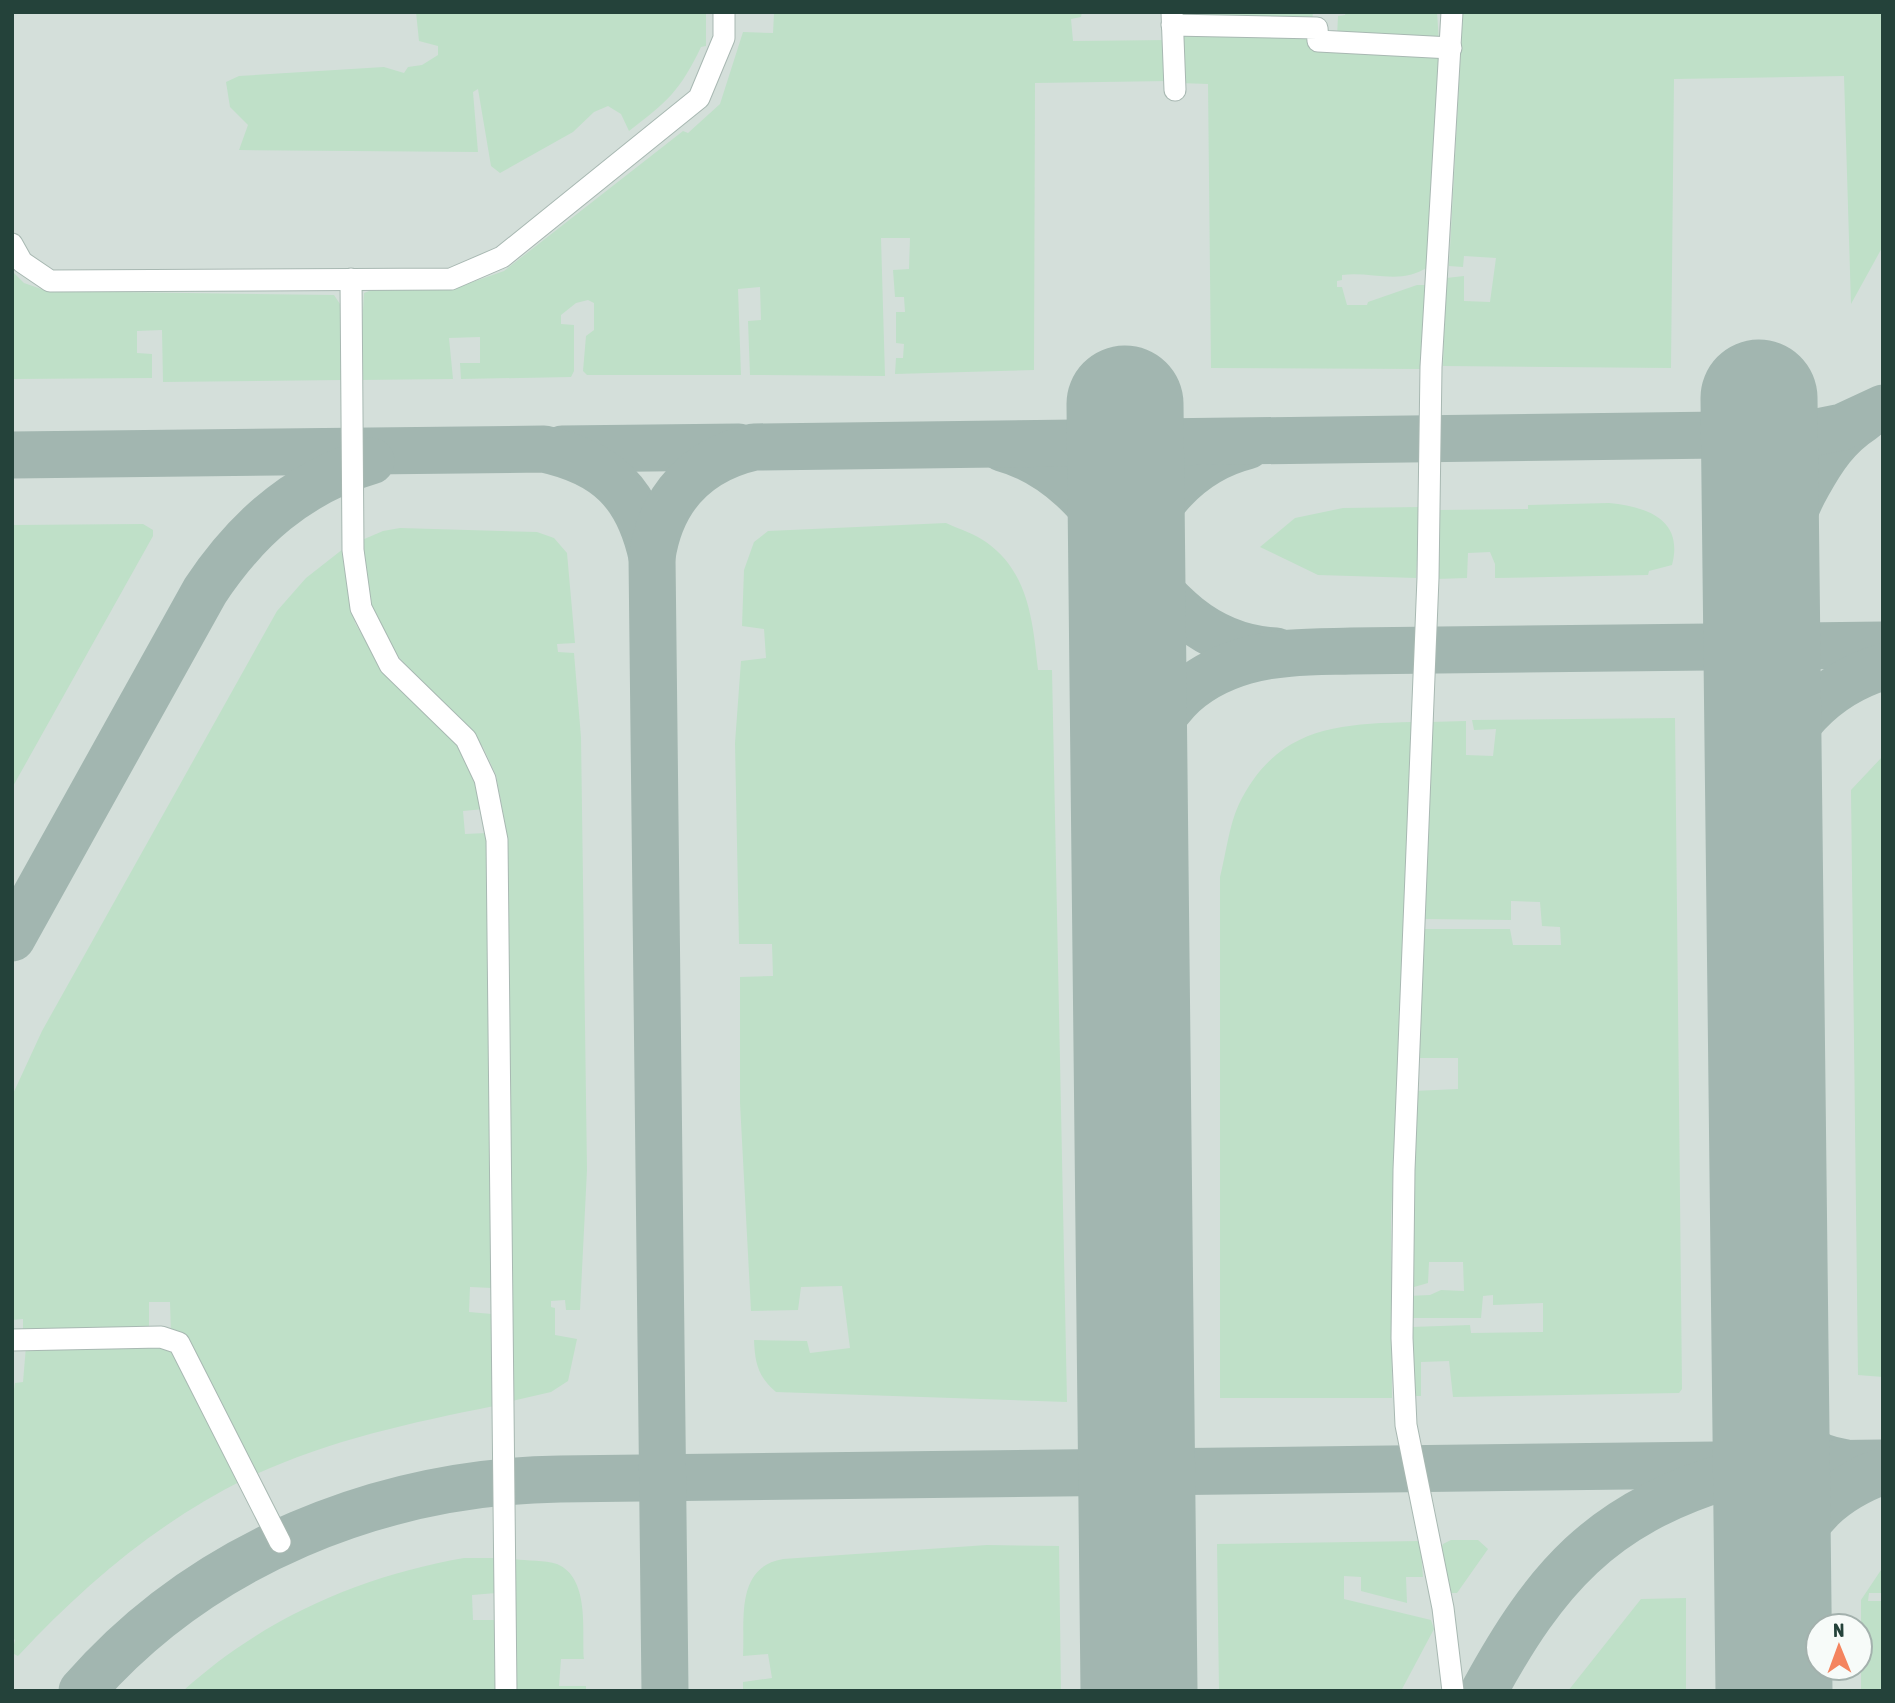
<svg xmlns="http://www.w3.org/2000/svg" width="1895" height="1703" viewBox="0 0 1895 1703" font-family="'Asap Condensed',sans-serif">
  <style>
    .built { fill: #d4dfda; fill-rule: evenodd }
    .green { fill: #bfe0c8 }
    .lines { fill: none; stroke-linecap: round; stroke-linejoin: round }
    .taxiway { stroke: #a2b6b0; stroke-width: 47 }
    .runway { stroke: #a2b6b0; stroke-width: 117 }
    .minor-casing { stroke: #a8b8b2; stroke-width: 23 }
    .minor { stroke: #fff; stroke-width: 21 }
  </style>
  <rect width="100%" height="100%" fill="#e6efeb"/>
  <!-- built -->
  <path class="built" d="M12,12H1883V1691H12ZM1818,1626H1860V1668H1818Z"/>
  <!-- green -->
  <g class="green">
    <path d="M416,12H706V46L701,47C680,91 667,102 629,131L621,114L608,106L594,112L573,132L500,173L491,166L478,89L473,92L478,152L239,150L248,125L230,107L226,82L239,76L384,67L404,73L408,67L422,65L438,55V46L419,41Z"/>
    <path d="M765,12H1082L1081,17L1071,19L1073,41L1169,40V81L1035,83L1034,370L895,374L896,358H903L904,344L896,343V312H905L904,297H895L893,270L909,269L910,238H881L885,376L750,375L748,321L761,320L760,287L738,289L741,375H587L583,371L586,336L594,330V303L588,300L576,303L561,315V324L574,325V371L571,377L461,379L460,363H480V337L449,338L453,379L359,380L364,293L379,287L464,285L504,271L683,131L688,133L720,104L743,32L773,33L774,13Z"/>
    <path d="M1176,12H1313L1312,22L1176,21Z"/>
    <path d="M1346,12H1437L1439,42L1337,37L1338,16L1345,15Z"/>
    <path d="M1463,12H1883V246L1851,304L1844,76L1674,79L1671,368L1443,366L1446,278L1464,276V301L1490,302L1496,258L1464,256L1463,267L1449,266Z"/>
    <path d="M1181,29L1306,32L1439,53L1429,266C1402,286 1372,271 1342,275V280L1337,281V287H1342L1347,305H1367L1368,302L1417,285H1427L1422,369L1211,368L1208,84L1179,83Z"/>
    <path d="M12,271L24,283L47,291L334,295L342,307V380L163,382L162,330L137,331V353L152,354V378L12,379Z"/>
    <path d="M1609,503C1647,507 1684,519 1672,565L1649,571L1648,575L1495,578V564L1490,552L1468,553L1467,578L1436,579L1438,510L1528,509V505Z"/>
    <path d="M1420,507L1416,578L1318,575L1260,547L1295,518L1343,508Z"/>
    <path d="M946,523C959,529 975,534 986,542C1029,572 1033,623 1038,670H1052L1067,1402L776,1392C758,1377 755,1363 754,1340L807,1341L810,1353L850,1348L842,1286L801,1287L798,1310L751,1311L740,1103V977L773,976L772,944H739L735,743L741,661L766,658L764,629L742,626L744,570L754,542L768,531Z"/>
    <path d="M12,525L143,524L153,530V536L12,788Z"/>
    <path d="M400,528L537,532L554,538L567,553L575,643L557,644L558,652L574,653L581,737L587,1170L580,1310H566L565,1300L551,1301V1307L555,1308V1335L577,1339L568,1381L551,1392L512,1401L505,823L496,775L483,747L393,651L368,599L362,540L383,531Z"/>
    <path d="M343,549L355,623L375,657L451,738L471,764L484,809L463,811L465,834L487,833L492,1288L470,1287L469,1312L492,1314L494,1406C410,1423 330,1440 252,1476L171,1335L170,1302H149V1332L23,1335V1319L12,1320V1096L42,1031L277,611L306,578Z"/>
    <path d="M1675,718L1682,1389L1679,1393L1453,1397L1449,1361L1421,1362V1396H1413L1411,1327L1470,1325L1471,1333L1543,1332V1303L1493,1305V1295L1483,1296L1481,1318H1408V1296L1430,1295L1441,1290L1464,1291L1463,1262H1429L1428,1283L1414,1287L1408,1284L1414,1091L1458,1089V1058H1416L1422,929H1510L1513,945H1561L1560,927L1542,926L1540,902L1511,901V920L1422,919L1430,722L1466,721V755L1493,756L1496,729L1474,730L1472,720Z"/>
    <path d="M1412,722L1391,1220L1392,1398H1220V877C1226,854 1229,825 1239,804C1277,727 1336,724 1412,722Z"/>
    <path d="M1883,756V1377L1858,1375L1851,790Z"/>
    <path d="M170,1345L245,1479C157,1523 85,1584 18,1656L12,1653L15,1640L12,1637V1404L15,1383L23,1382L26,1346Z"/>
    <path d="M1451,1540H1478L1488,1549L1457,1593H1449L1441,1549L1443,1544Z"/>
    <path d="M1420,1541L1423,1577H1406L1407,1603L1361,1591V1577L1344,1576V1599L1431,1620L1434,1629L1401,1691H1219L1217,1544Z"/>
    <path d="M987,1545L1059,1546L1061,1691H743V1682L772,1678L768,1654L743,1656C745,1620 735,1567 783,1559Z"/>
    <path d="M464,1558H497L496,1593L472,1595L473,1620H496L497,1691H183C262,1619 360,1576 464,1558Z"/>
    <path d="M514,1559C527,1561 545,1560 557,1564C590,1578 582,1630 584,1659H561L559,1686H586V1691H515Z"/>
    <path d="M1883,1567V1593H1869L1868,1601H1883V1691H1861V1600Z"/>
    <path d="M1686,1598V1691H1568L1641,1599Z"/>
  </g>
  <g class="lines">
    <!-- taxiway -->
    <g class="taxiway">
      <path d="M1002,448C1124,481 1140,644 1276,651"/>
      <path d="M562,449L739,447"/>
      <path d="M12,455L544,449C607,463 638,493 652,557"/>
      <path d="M1129,752C1129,713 1130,673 1131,634C1131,611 1129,587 1134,564C1146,508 1191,460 1247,446"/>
      <path d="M1767,805C1766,697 1753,582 1808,484C1823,457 1837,436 1863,419"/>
      <path d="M12,938L205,591C246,529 298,482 371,461"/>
      <path d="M1131,961C1133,849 1107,701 1245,661C1279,651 1317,652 1351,651L1883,645"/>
      <path d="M1765,974C1766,938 1766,902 1767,866C1767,841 1765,816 1769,791C1778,731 1826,684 1883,667"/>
      <path d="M1768,1227L1778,1409C1788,1438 1811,1458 1842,1462"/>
      <path d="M82,1691C202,1553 380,1482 560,1479L1883,1463"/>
      <path d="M665,1691L652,557C661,498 697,460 754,447L1807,434L1842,427L1883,408"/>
      <path d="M1484,1691C1545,1579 1601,1514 1727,1476"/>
      <path d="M1776,1691C1777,1593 1775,1511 1883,1471"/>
    </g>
    <!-- runway -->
    <g class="runway">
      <path d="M1759,398L1774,1691"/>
      <path d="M1125,404L1139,1691"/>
    </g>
    <!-- minor casing -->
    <g class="minor-casing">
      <g id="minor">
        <path d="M1172,12L1175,90"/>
        <path d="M1452,12L1431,367L1428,578L1404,1170L1402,1338L1406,1425L1443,1608L1453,1691"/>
        <path d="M1172,25L1317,28L1318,41L1451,48"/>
        <path d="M12,244L22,262L50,281L451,279L502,257L699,98L724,38V12"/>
        <path d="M351,279L353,550L361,608L390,665L466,739L485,779L497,840L506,1691"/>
        <path d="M12,1340L161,1337L179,1343L280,1542"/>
      </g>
    </g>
    <!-- minor -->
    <use href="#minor" class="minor"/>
  </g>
  <!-- border -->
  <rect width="1895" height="1703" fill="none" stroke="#24423a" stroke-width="28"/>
  <!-- north arrow -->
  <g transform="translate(1839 1647) rotate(359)"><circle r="33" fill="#f7fbf9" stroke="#a3b1ad" stroke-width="2"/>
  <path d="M0-5L12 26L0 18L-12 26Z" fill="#f4845f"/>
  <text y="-10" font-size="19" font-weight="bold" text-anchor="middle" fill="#24423a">N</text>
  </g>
</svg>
